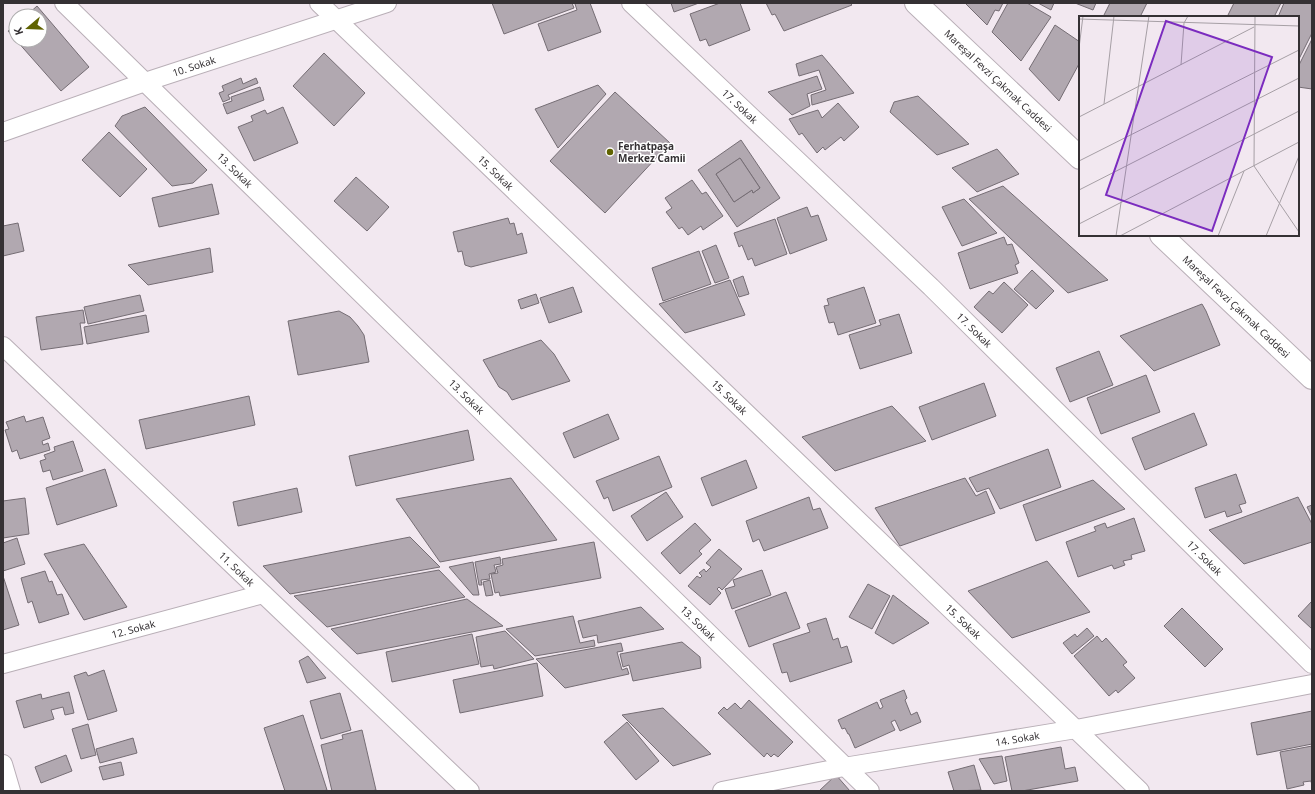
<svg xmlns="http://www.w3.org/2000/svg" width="1315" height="794" viewBox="0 0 1315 794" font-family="'Noto Sans',sans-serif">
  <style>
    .building { fill: #b1a8b0; stroke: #756d74; fill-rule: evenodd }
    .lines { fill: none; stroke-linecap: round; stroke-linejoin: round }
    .street-casing { stroke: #b9afb7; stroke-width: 20 }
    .secondary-casing { stroke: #b9afb7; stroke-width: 24 }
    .street { stroke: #fff; stroke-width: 18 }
    .secondary { stroke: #fff; stroke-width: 22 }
    .poi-dot { fill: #606300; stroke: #fff; stroke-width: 1.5 }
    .labels { text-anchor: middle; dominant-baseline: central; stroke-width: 3; stroke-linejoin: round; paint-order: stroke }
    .street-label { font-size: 10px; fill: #353134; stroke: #fff }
    .poi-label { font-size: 10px; font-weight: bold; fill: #353134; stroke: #fff; text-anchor: start }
    .inset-road { fill: none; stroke: #a69fa5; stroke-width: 1 }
    .view { fill: #7b2cbf; fill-opacity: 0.15; stroke: #7b2cbf; stroke-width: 2 }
    .inset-edge { fill: none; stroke: #353134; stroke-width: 2 }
  </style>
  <rect width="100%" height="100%" fill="#f2e8f0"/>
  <!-- building -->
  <g class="building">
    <path d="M492,3H572L574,8L504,34Z"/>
    <path d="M578,3H590L601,32L548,51L538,24L577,10L575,4Z"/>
    <path d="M671,3H699L674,12Z"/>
    <path d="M720,3H740L750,30L709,46L706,39L700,41L690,14Z"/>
    <path d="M766,3H850L852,5L784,31L775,14L772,15Z"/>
    <path d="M965,3H1003L999,11L995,10L987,25Z"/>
    <path d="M1008,3H1027L1051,17L1021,61L992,32Z"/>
    <path d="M1038,3H1054L1051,10Z"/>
    <path d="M1075,3H1096L1093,10Z"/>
    <path d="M1110,3H1147L1140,17H1103Z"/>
    <path d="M1234,3H1281L1274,17H1227Z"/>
    <path d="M1284,3H1312V33L1298,61V17H1278Z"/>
    <path d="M37,6L89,67L61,91L16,40H40V16H26Z"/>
    <path d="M16,25V40L8,31Z"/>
    <path d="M1055,25L1080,42V62L1059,101L1029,69Z"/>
    <path d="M1312,39V89L1298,87V67Z"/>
    <path d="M324,53L365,93L334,126L293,86Z"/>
    <path d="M822,55L854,93L812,105L811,95L826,90L819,70L799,76L796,64Z"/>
    <path d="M817,76L822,89L807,94L810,106L792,115L768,92Z"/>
    <path d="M241,78L243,84L256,78L258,83L228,95L230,99L223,102L219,93L224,91L222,86Z"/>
    <path d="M598,85L606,94L558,148L535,109Z"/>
    <path d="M260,87L264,100L227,114L223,104L232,101L231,97Z"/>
    <path d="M615,92L670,143L605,213L550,161Z"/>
    <path d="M918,96L969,144L937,155L890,112L894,102Z"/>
    <path d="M838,103L859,127L844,141L841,137L825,150L823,147L817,153L802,133L799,135L789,119L818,110L822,118Z"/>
    <path d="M145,107L207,170L193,183L172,186L115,126L122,116Z"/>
    <path d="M283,107L298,143L254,161L238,127L253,121L251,116L265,110L267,114Z"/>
    <path d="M109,132L147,169L120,197L82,160Z"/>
    <path d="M741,140L780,198L737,227L698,170ZM740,158L760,188L753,193L752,190L734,202L716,174Z"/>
    <path d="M997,149L1019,174L977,192L952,168Z"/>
    <path d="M740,158L760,188L753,193L752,190L734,202L716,174Z"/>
    <path d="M356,177L389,207L367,231L334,201Z"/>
    <path d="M692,180L702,194L706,192L723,216L703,230L701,226L688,235L682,227L679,229L666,212L672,208L665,198Z"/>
    <path d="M212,184L219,214L159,227L152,198Z"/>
    <path d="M1003,186L1108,280L1068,293L969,199Z"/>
    <path d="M964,199L997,233L962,246L942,207Z"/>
    <path d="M807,207L811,217L818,215L827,240L790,254L777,218Z"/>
    <path d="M508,218L510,224L514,223L517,235L522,233L527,253L471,267L465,265L462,251L458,252L453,232Z"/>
    <path d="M775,219L787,254L755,266L752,258L748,260L742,245L739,247L734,233Z"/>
    <path d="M18,223L24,251L3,256V226Z"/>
    <path d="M1004,237L1007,245L1012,244L1019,263L1015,265L1018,273L970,289L958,253Z"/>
    <path d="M716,245L729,278L715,283L702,251Z"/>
    <path d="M210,248L213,272L148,285L128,265Z"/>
    <path d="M699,251L711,284L663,301L652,268Z"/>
    <path d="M1032,270L1054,291L1036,309L1014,289Z"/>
    <path d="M743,276L749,294L739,297L733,280Z"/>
    <path d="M730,280L745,315L685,333L659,304Z"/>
    <path d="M1004,282L1028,305L1002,333L974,307L989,291L993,294Z"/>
    <path d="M573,287L582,312L549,323L540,298Z"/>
    <path d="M864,287L876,323L838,335L834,322L829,323L824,306L829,305L827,299Z"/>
    <path d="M536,294L539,303L521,309L518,300Z"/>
    <path d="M140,295L144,311L88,324L84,307Z"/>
    <path d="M1202,304L1206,311L1220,345L1154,371L1120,336Z"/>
    <path d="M83,310L85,323H80L83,344L41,350L36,317Z"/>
    <path d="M339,311L350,317L358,326L364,335L369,362L298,375L288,321Z"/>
    <path d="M899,314L912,353L860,369L849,335L881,325L879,320Z"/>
    <path d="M146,315L149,332L87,344L84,327Z"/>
    <path d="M541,340L554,354L570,381L512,400L507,392L499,387L483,360Z"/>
    <path d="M1099,351L1113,385L1070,402L1056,368Z"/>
    <path d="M1146,375L1160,412L1101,434L1087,398Z"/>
    <path d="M984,383L996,416L932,440L919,407Z"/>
    <path d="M249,396L255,425L146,449L139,420Z"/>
    <path d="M892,406L926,441L835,471L802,437Z"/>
    <path d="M1194,413L1207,445L1145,470L1132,438Z"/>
    <path d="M608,414L619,439L574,458L563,433Z"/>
    <path d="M24,416L26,422L43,417L50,438L42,441L43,445L48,443L50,450L20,459L17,450L12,452L5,430L9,429L6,422Z"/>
    <path d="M468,430L474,460L356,486L349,456Z"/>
    <path d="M73,441L83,471L53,480L50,470L43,472L40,461L46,459L44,455L55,451L54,447Z"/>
    <path d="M1048,449L1061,487L1000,509L989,488L977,492L969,478Z"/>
    <path d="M659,456L672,487L613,511L608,497L604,499L596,481Z"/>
    <path d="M746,460L757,488L712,506L701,478Z"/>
    <path d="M105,469L117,506L57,525L46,488Z"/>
    <path d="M1236,474L1246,503L1239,505L1242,512L1227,517L1225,511L1205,518L1195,488Z"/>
    <path d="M511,478L557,540L440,562L396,499Z"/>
    <path d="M965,478L976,496L986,491L995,513L900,546L875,508Z"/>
    <path d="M1093,480L1125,509L1036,541L1023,505Z"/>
    <path d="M297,488L302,512L238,526L233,502Z"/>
    <path d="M666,492L683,517L647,541L631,516Z"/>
    <path d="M809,497L813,510L820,508L828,528L764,551L759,539L753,542L746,521Z"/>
    <path d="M1298,497L1312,524V542L1244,564L1209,530Z"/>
    <path d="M25,498L29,534L3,538V501Z"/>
    <path d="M1312,505V517L1307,507Z"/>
    <path d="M1134,518L1145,551L1131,555L1132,559L1123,561L1125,565L1114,569L1112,565L1078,577L1066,542L1096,531L1094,527L1105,523L1107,528Z"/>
    <path d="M695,523L711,540L699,551L702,554L680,574L661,553Z"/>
    <path d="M410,537L440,567L290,594L263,566Z"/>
    <path d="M17,538L25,564L3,571V541V543Z"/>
    <path d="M594,542L601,578L500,596L499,592L495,593L491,574L498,573L496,567L503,565L502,559Z"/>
    <path d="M84,544L127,607L84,620L44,554Z"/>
    <path d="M719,549L742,569L722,590L719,587L717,589L721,593L710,605L688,586L697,576L700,578L702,576L699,573L704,569L706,572L711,567L706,563Z"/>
    <path d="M500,557L501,564L494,565L496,572L489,574L490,579L481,580L482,585H479L475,562Z"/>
    <path d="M1047,561L1090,612L1012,638L968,591Z"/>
    <path d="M473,562L479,595H473L449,567Z"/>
    <path d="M439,570L465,597L327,627L294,596Z"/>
    <path d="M762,570L771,595L732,609L725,589L735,586L733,580Z"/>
    <path d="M45,571L49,582L52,581L57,595L62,594L69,614L39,623L32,601L28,603L21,578Z"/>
    <path d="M3,576L19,625L3,630Z"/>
    <path d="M490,580L493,595L486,596L483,582Z"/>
    <path d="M868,584L890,596L872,629L849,617Z"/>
    <path d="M786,592L800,628L749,647L735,611Z"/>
    <path d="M893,595L929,623L893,644L875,633Z"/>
    <path d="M467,599L503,626L357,654L331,629Z"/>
    <path d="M1312,601V629L1298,616Z"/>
    <path d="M641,607L664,629L598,643L597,635L583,638L578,621Z"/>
    <path d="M1182,608L1223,649L1205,667L1164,626Z"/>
    <path d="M573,616L580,643L594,640L595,646L535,656L506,629Z"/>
    <path d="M826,618L833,640L838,638L841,648L847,646L852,662L790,682L787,672L782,673L773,644L810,632L807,624Z"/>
    <path d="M1087,628L1094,636L1072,654L1063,643L1075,634L1077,637Z"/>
    <path d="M505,631L534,659L494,669L493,665L481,667L476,637Z"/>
    <path d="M472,634L479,664L392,682L386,652Z"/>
    <path d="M1097,636L1102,642L1106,638L1127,662L1123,665L1135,678L1118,693L1116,690L1109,696L1074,656Z"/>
    <path d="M682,642L700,657L701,668L633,681L629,665L623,667L620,654Z"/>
    <path d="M621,643L623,651L617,652L622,670L627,668L629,674L565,688L536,659Z"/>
    <path d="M308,656L326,678L307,683L299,661Z"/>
    <path d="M537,663L543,696L460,713L453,680Z"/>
    <path d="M104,670L117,711L88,720L74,676L86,672L88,676Z"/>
    <path d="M904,690L907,698L905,700L911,715L917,712L921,722L900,731L895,720L891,722L895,730L855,748L849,734H848L845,728L842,729L838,720L877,702L880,709L883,707L880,700Z"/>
    <path d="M69,692L74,713L65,715L63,707L51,710L54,719L24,728L16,701L41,694L42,699Z"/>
    <path d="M340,693L351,730L321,739L310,701Z"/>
    <path d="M749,700L793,742L778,757L774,754L771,757L767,753L764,757L718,713L724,707L727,710L735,703L741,709Z"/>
    <path d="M663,708L711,754L673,766L622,715Z"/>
    <path d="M1312,711V744L1257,755L1251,723Z"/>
    <path d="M303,715L327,790L323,791H285L264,728Z"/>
    <path d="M627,722L659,761L636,780L604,742Z"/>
    <path d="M88,724L96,755L81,759L72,729Z"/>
    <path d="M362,730L376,790L371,791H332L321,745L343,739L342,735Z"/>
    <path d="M133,738L137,753L100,763L96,749Z"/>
    <path d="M1312,746V786L1311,781L1303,782L1304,785L1287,789L1280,752Z"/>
    <path d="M1061,747L1065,769L1075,767L1078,781L1022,791H1012L1005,757Z"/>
    <path d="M66,755L72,771L41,783L35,767Z"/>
    <path d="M1002,756L1007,781L994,784L979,759Z"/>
    <path d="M121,762L124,775L103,780L99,767Z"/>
    <path d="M974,765L981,790L954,791L948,772Z"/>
    <path d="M836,775L850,791H819Z"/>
  </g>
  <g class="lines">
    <!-- street casing -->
    <g class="street-casing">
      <g id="street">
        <path id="s1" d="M64,3L870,791"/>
        <path id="s2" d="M319,3L1140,791"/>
        <path id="s3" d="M631,3L931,287L1312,664"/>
        <path id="s4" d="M3,132L145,82L387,3"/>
        <path id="s5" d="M3,346L470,791"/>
        <path id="s6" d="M3,664L263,594"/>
        <path d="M3,764L11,791"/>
        <path id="s7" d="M722,791L844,767L1076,729L1312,684"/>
      </g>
    </g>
    <!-- secondary casing -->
    <g class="secondary-casing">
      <g id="secondary">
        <path id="s8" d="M916,3L1080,158"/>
        <path id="s9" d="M1161,235L1312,378"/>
      </g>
    </g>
    <!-- street -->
    <use href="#street" class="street"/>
    <!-- secondary -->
    <use href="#secondary" class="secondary"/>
  </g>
  <!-- markers -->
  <circle class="poi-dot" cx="610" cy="152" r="4"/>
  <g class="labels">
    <!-- street labels -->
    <g class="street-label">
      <text stroke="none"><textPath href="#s4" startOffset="202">10. Sokak</textPath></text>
      <text stroke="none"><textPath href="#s8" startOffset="113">Mareşal Fevzi Çakmak Caddesi</textPath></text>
      <text stroke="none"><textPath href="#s3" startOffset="150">17. Sokak</textPath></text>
      <text stroke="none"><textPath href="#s1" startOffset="239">13. Sokak</textPath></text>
      <text stroke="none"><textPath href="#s2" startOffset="245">15. Sokak</textPath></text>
      <text stroke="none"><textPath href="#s9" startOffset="104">Mareşal Fevzi Çakmak Caddesi</textPath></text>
      <text stroke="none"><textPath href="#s3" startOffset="474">17. Sokak</textPath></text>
      <text stroke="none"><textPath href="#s1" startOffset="563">13. Sokak</textPath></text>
      <text stroke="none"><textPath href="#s2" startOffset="569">15. Sokak</textPath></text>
      <text stroke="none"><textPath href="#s3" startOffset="798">17. Sokak</textPath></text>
      <text stroke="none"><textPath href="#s5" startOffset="323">11. Sokak</textPath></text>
      <text stroke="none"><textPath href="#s2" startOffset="893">15. Sokak</textPath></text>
      <text stroke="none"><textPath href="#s1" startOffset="887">13. Sokak</textPath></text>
      <text stroke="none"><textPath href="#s6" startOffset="135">12. Sokak</textPath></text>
      <text stroke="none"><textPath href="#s7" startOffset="300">14. Sokak</textPath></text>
    </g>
    <!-- poi labels -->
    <g class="poi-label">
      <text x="618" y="146">Ferhatpaşa<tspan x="618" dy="12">Merkez Camii</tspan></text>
    </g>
  </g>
  <!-- overview -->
  <g transform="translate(1079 16)">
    <rect width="220" height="220" fill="#f2e8f0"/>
    <path class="inset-road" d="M176,0L175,150L220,216M0,3L220,10M0,32L4,0M102,49L105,7L109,0M25,88L35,0M0,101L175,11M0,145L220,34M0,174L220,62M0,208L220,95M37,220L70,0M41,220L220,126M139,220L165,155M187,220L220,140"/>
    <path class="view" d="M87,5L193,41L133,215L27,179Z"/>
    <rect width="220" height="220" class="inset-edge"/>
  </g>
  <!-- border -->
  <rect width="1315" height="794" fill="none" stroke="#353134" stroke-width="8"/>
  <!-- north arrow -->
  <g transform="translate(28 28) rotate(251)"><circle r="19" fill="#ffffff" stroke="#aeadae"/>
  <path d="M0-3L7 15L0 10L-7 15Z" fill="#606300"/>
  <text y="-6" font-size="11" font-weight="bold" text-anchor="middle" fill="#353134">K</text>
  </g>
</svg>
